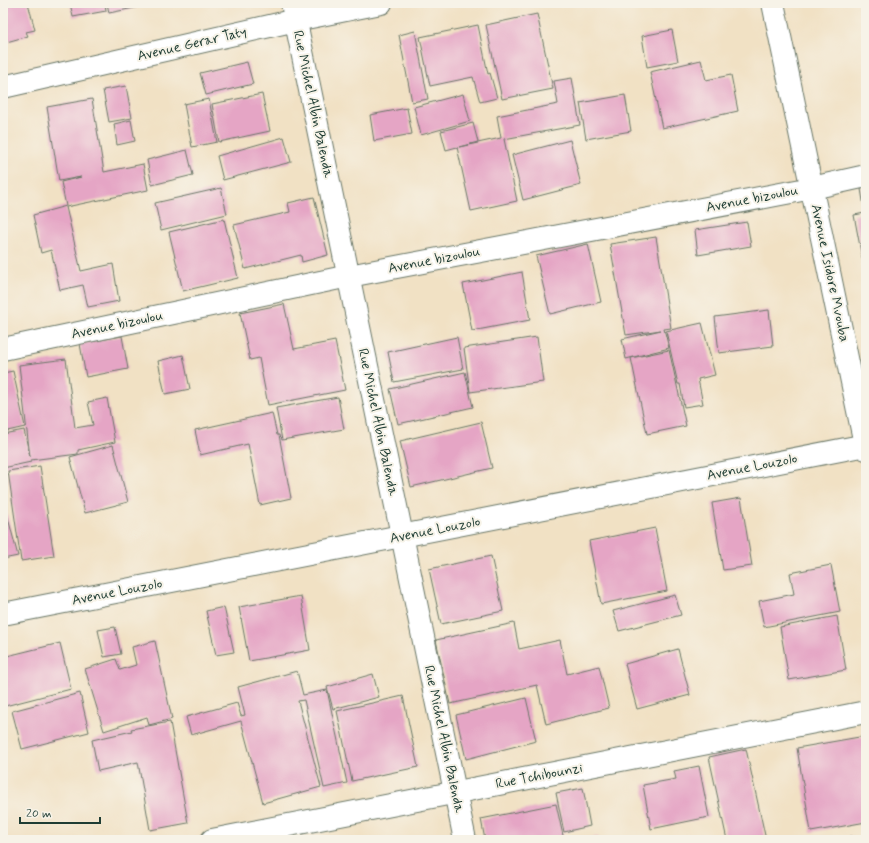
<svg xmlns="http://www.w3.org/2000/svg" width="869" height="843" viewBox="0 0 869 843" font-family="Mynerve,sans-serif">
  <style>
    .building { fill: #e5a5c5 }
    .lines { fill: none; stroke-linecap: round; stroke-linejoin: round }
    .street-casing { stroke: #687666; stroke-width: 24 }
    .street { stroke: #fff; stroke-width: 22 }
    .labels { text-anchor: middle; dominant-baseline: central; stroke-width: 4; stroke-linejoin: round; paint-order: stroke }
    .street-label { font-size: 14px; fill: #1f3d34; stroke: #f7f3e8 }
  </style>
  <rect width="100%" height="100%" fill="#f7f3e8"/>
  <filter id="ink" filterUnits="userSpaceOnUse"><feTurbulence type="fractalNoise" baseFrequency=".025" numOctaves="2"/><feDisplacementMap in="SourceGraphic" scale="8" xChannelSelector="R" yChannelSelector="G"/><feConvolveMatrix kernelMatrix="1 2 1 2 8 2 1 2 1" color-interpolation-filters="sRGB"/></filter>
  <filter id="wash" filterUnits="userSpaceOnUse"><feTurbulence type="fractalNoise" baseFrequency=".012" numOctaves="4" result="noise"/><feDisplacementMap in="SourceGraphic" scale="16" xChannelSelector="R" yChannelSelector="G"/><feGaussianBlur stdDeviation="0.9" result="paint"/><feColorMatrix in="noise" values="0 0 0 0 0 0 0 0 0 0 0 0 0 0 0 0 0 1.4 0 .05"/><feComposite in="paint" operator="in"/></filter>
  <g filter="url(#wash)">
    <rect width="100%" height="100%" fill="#f1e1c4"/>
    <g id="blocks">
      <!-- building -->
      <g class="building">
        <path d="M3,3H28L35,30L26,32L28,36L3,43Z"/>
        <path d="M70,3H105L106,11L73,17Z"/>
        <path d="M107,3H144V6L109,13Z"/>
        <path d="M537,14L553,89L502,99L486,25Z"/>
        <path d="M478,25L488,74L490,73L497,98L480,102L473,77L430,86L420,37Z"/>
        <path d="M672,30L678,61L647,67L642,36Z"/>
        <path d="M415,31L428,99L412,102L399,35Z"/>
        <path d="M701,60L706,80L731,75L738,111L662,128L650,72Z"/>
        <path d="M247,62L253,84L206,95L200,73Z"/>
        <path d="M572,78L580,125L504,139L517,201L471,211L457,147L446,150L441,131L473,123L478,142L459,147L501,138L497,116L558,104L554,81Z"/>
        <path d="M126,86L132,118L109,122L103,90Z"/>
        <path d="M262,94L270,131L219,142L212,104Z"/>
        <path d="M463,94L470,121L421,135L414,107Z"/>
        <path d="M625,95L631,131L586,139L580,103Z"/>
        <path d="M92,99L104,172L143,164L148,190L66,207L81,271L113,264L119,301L88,307L83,285L60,290L51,250L41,253L33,215L66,206L61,182L81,177L59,181L47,107Z"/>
        <path d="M209,99L217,142L192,147L184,104Z"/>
        <path d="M407,108L412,134L374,141L370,115Z"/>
        <path d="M131,120L135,141L117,145L114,124Z"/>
        <path d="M284,137L291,162L223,180L217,156Z"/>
        <path d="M570,140L581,185L523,200L512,155Z"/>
        <path d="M187,150L193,175L152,185L147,160Z"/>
        <path d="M221,188L227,214L161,230L155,203Z"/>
        <path d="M866,188V273H865L854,215L865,213L861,189Z"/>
        <path d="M314,197L328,255L302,262L301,255L245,269L234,225L290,212L288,203Z"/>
        <path d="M224,219L238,278L183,291L169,232Z"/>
        <path d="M747,222L751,246L698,255L695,230Z"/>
        <path d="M656,237L671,328L664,329L669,348L626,359L622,339L661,330L626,335L610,244Z"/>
        <path d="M588,244L601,302L550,314L536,256Z"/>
        <path d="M522,272L530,320L472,331L463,284Z"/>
        <path d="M284,304L294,349L335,341L345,390L268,405L259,358L250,360L240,313Z"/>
        <path d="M769,310L773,346L719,353L715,317Z"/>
        <path d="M702,323L715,375L698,379L703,404L684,407L680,384H678L666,331Z"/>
        <path d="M122,336L128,369L86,377L80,344Z"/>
        <path d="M457,337L463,369L394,382L388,352Z"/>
        <path d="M537,337L543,382L470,392L464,348Z"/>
        <path d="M669,350L686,426L647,434L631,358Z"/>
        <path d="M183,355L190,389L165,394L158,361Z"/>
        <path d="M66,359L75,428L93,425L88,402L107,398L115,442L78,450V454L31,460V462L3,468V434L24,430L30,457L19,365Z"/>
        <path d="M13,371L25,427L3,432V373Z"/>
        <path d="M465,372L473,407L398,424L390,389Z"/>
        <path d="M338,397L344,429L282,440L276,408Z"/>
        <path d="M272,413L277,435H279L291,498L260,505L248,444L200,455L195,430Z"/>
        <path d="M481,422L492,468L411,487L400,441Z"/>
        <path d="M113,445L128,502L85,513L70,457Z"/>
        <path d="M40,466L54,556L21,561L8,471Z"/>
        <path d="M741,498L752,566L723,570L712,503Z"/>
        <path d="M3,499L18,556L3,559Z"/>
        <path d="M655,528L667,591L601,604L589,541Z"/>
        <path d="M491,556L503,611L441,624L429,569Z"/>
        <path d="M831,565L840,612L764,627L759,601L794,594L790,573Z"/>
        <path d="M675,595L681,615L619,631L613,611Z"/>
        <path d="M301,596L310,650L249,661L239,607Z"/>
        <path d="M224,607L234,652L216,655L206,611Z"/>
        <path d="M837,616L846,670L789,680L780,627Z"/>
        <path d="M514,623L519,649L560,640L567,674L599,666L609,708L546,724L537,685L450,704L436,640Z"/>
        <path d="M115,627L121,654L104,657L98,630Z"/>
        <path d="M155,641L172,719L149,725L147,717L104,731L85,669L116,659L120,670L136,665L132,647Z"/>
        <path d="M60,643L71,689L5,706L3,699V657Z"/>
        <path d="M678,649L690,695L637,709L625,664Z"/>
        <path d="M297,671L303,695L327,690L347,783L324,788L304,700L298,701L321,787L263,803L241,721L191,735L186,717L237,703L241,716L245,715L238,687Z"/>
        <path d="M373,674L379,697L333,709L327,687Z"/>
        <path d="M80,693L89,732L22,749L12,711Z"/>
        <path d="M403,696L418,767L352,781L337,711Z"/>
        <path d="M526,698L536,741L466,759L456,715Z"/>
        <path d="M170,722L188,823L150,830L138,762L98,771L92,740L132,731L131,729Z"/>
        <path d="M865,736L866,742V822L811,832L797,748Z"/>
        <path d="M746,749L766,840H727L709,757Z"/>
        <path d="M699,766L709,817L651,829L643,785L676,779L674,771Z"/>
        <path d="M583,788L590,826L564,832L556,793Z"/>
        <path d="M556,804L564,840H485L481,819Z"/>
        <path d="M852,836V840H839V839Z"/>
        <path d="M598,837L599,840H577V839Z"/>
      </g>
    </g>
  </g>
  <g filter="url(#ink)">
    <use href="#blocks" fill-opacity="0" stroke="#687666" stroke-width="1"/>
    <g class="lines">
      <!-- street casing -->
      <g class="street-casing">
        <g id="street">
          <path d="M292,3L465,840"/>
          <path d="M773,3L866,449"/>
          <path d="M3,87L296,20L381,3"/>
          <path d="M3,349L349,276L812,188L866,176"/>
          <path d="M3,614L866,445"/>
          <path d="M212,840L866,712"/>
        </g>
      </g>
      <!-- street -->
      <use href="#street" class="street"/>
    </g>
  </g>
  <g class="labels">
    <!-- street labels -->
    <g class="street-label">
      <text transform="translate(192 44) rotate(-13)">Avenue Gerar Taty</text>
      <text transform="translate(313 104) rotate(78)">Rue Michel Albin Balenda</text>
      <text transform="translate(752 199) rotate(-11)">Avenue bizoulou</text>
      <text transform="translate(434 260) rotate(-11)">Avenue bizoulou</text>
      <text transform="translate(830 273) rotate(78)">Avenue Isidore Mvouba</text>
      <text transform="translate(117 325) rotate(-12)">Avenue bizoulou</text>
      <text transform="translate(378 422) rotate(78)">Rue Michel Albin Balenda</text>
      <text transform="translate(752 467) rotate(-11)">Avenue Louzolo</text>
      <text transform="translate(435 530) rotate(-11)">Avenue Louzolo</text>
      <text transform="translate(117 592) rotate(-11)">Avenue Louzolo</text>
      <text transform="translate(444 739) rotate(78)">Rue Michel Albin Balenda</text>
      <text transform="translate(539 776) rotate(-11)">Rue Tchibounzi</text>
    </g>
  </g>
  <!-- margin -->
  <rect width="869" height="843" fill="none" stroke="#f7f3e8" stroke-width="16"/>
  <!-- scale -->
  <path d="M20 817v6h80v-6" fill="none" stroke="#1f3d34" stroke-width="2"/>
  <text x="26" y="817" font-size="12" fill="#1f3d34" stroke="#f7f3e8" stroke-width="3" paint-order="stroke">20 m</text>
</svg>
